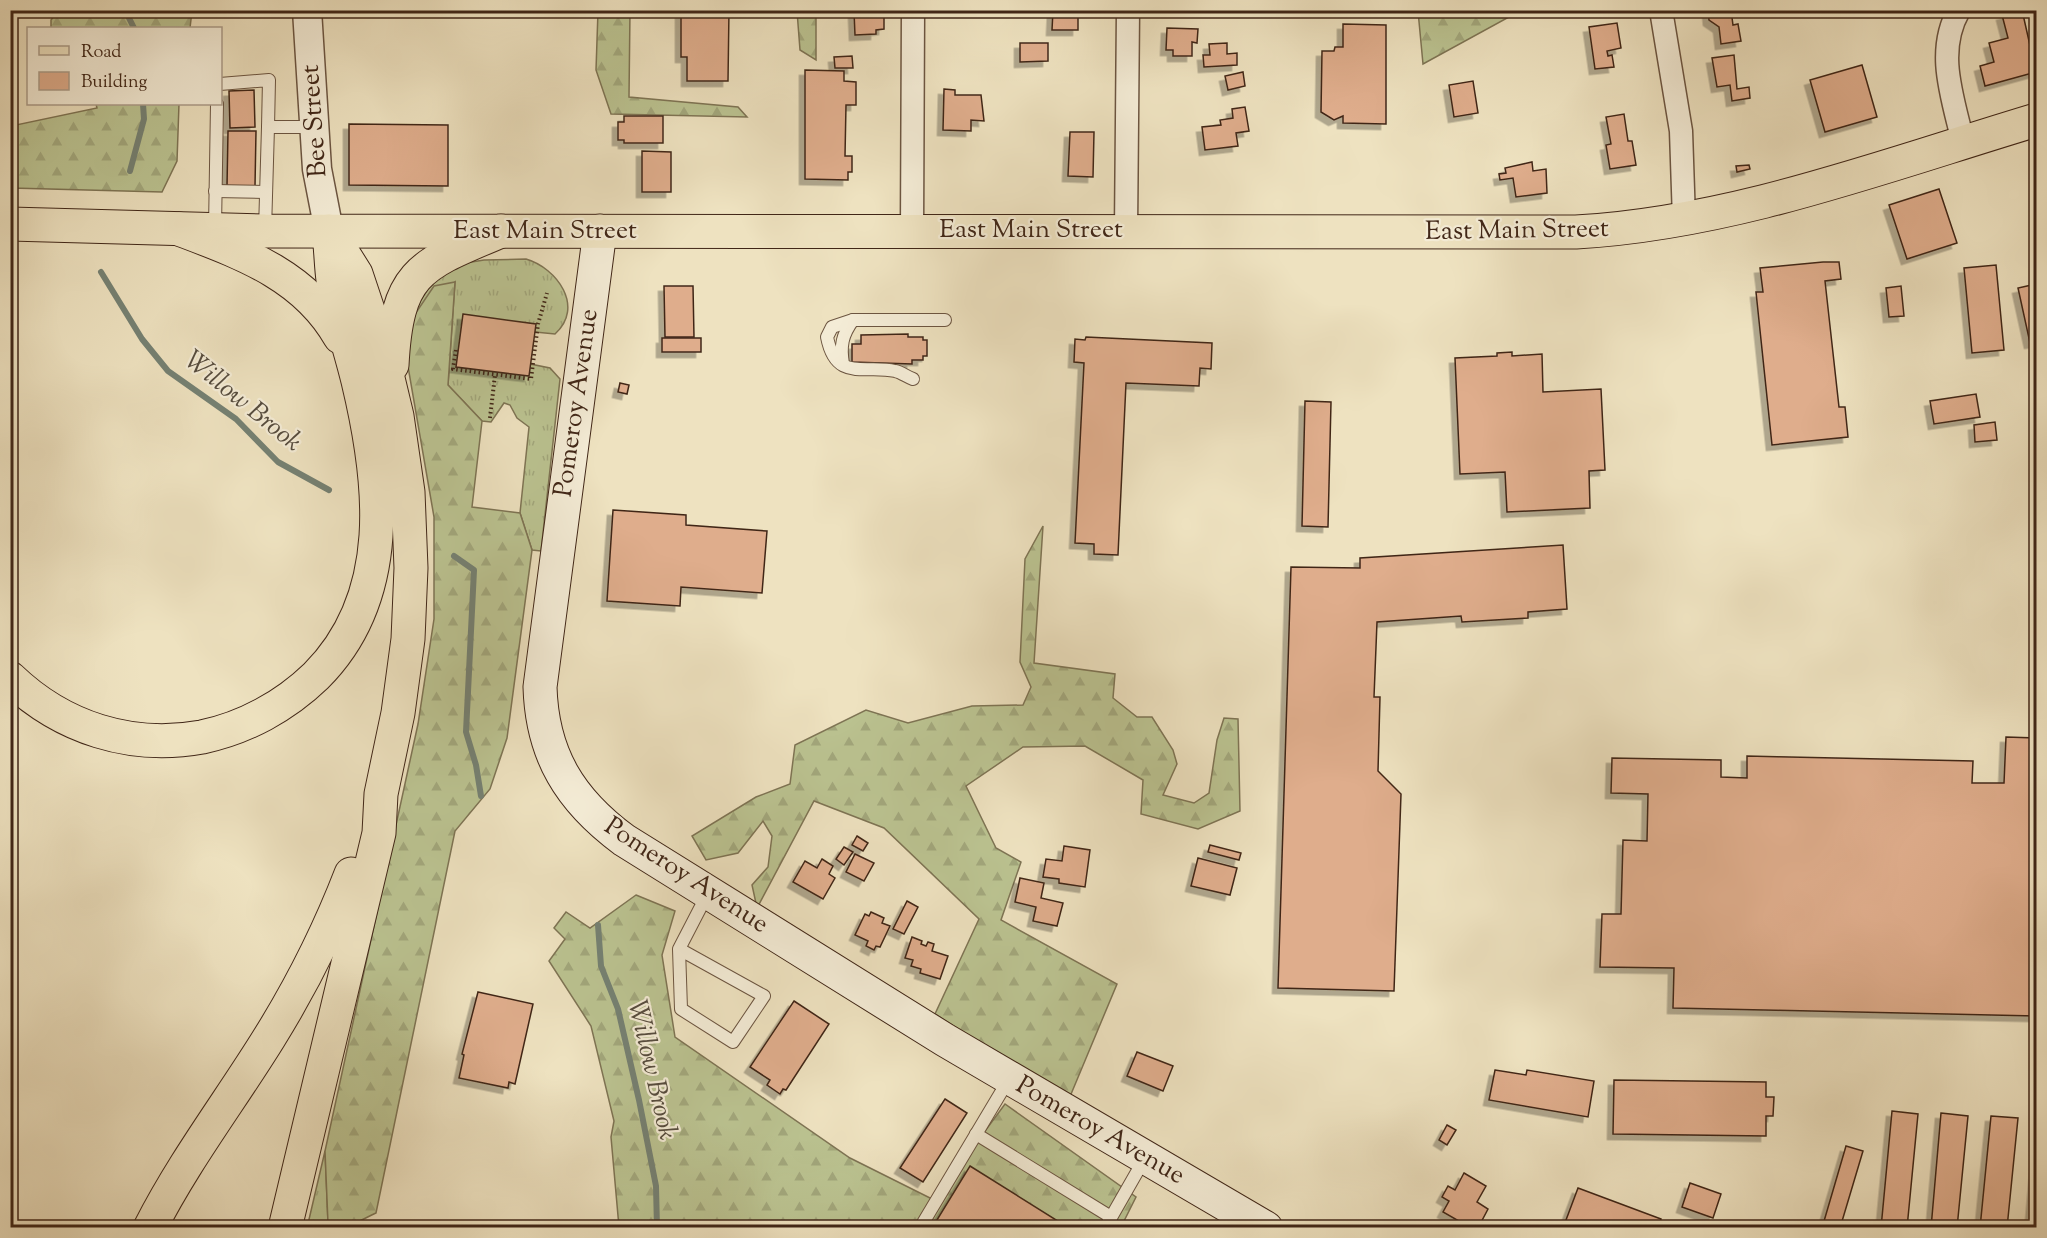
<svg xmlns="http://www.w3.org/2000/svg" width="2047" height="1238" viewBox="0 0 2047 1238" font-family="'Sorts Mill Goudy',serif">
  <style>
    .grass { fill: url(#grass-tufts); stroke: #7e7454; stroke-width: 1.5 }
    .forest { fill: url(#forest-firs); stroke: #7e7454; stroke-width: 1.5 }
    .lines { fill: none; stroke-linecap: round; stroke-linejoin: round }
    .stream { stroke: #758173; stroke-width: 6 }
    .building { fill: #dfad8c; stroke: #402617; stroke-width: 1.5; filter: url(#shadow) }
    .service-casing { stroke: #6c5541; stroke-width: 14 }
    .minor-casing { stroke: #6c5541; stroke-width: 25 }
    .tertiary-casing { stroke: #6c5541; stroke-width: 31 }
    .secondary-casing { stroke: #402617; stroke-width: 35 }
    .primary-casing { stroke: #402617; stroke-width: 35 }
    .motorway-casing { stroke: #402617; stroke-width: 35 }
    .path { stroke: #402617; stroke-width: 4; stroke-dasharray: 1.5 3; stroke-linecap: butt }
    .service { stroke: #f4ecd6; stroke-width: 12 }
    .minor { stroke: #f4ecd6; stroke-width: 22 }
    .tertiary { stroke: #f4ecd6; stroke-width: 28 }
    .secondary { stroke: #f4ecd6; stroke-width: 33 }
    .primary { stroke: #eee2c0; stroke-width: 33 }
    .motorway { stroke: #eee2c0; stroke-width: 33 }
    .labels { text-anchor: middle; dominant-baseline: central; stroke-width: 4.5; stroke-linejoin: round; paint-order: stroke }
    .street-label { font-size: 26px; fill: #402617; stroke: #f4ecd6 }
    .water-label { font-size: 27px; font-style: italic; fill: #564c3e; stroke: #f4ecd6 }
  </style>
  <defs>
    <pattern id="grass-tufts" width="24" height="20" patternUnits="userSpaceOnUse" patternTransform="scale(1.5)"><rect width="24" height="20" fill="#bbc391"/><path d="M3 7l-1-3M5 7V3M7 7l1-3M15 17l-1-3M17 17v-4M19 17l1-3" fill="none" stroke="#a2a77c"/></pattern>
    <pattern id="forest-firs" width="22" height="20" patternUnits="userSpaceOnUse" patternTransform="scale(1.5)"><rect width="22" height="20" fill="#bbc391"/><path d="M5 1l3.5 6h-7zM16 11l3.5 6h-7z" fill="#a2a77c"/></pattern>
    <filter id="shadow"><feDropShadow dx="-5.5" dy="5.5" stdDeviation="0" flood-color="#0004"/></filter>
  </defs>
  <rect width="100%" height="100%" fill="#eee2c0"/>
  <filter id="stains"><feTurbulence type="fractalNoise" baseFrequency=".00333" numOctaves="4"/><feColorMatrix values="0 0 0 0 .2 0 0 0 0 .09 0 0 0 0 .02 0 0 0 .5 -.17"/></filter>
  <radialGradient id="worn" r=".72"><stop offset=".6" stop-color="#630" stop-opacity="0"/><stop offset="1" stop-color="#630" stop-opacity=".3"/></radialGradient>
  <!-- grass -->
  <g class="grass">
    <path d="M526,259C557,268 585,307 555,334L535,332L457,367L528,376L530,364L550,368L560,379L541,551L532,550L520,513L529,427L517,418L510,405L504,403L491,422L482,421L448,385L455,282L411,320L412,295L453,265L484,260Z"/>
    <path d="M325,1151L328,1223L333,1227L307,1228Z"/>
  </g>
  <!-- forest -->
  <g class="forest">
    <path d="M58,11V10L192,11L190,28H51V20Z"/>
    <path d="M598,11H630L629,97L738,107L747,117L611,114L596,70Z"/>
    <path d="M797,11H816V60L800,50Z"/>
    <path d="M1418,11V10L1520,11L1423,64Z"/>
    <path d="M96,104H179L177,161L162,192L11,188V126L97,108Z"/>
    <path d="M455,282L448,385L482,421L472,507L520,513L532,550L507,738L490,789L455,831L376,1213C362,1219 342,1234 328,1223L325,1151L418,724L434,619V517L406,355L411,320L434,286Z"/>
    <path d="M1043,526L1034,663L1115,674L1113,698L1137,717H1152L1173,750L1177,764L1163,795L1194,803L1209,793L1217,740L1224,718L1238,719L1240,811L1198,829L1141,814L1143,780L1085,746L1023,747L966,786L996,848L1021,862L1001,920L1117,984L1069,1099L935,1014L979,919L884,828L814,801L757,908L752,885L768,867L772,836L763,821L738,853L706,860L692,836L756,797L790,784L795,745L866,710L908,723L972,706L1023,705L1031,687L1020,662L1025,559Z"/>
    <path d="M636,895L675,911L662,955L675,1037L850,1158L934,1200L1005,1104L1136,1197L1121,1227H619L611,1137L614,1121L591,1026L549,961L565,939L554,928L566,912L590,928Z"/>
  </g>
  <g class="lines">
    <!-- stream -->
    <g class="stream">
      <path d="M125,10L134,28"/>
      <path d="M130,171L144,119L143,104"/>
      <path d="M101,272L142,339L168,371L236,419L278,462L329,490"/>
      <path d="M454,556L474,570L466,732L476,765L481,796"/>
      <path d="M598,925L601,966L618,1009L639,1100L656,1186L657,1228"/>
    </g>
  </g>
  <!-- building -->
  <g class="building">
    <path d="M681,10H729L728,81H687V57H681Z"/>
    <path d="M1053,10H1078V30H1052Z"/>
    <path d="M1708,10H1731L1733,25L1738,24L1741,41L1721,44L1719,27L1709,20Z"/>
    <path d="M2022,10L2036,72L1985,86L1980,66L1994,62L1989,43L2008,38L2002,15Z"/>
    <path d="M884,11V29L876,30V34L855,35L854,12Z"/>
    <path d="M1617,23L1621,48L1607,51L1608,56L1612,55L1614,67L1595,69L1589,27Z"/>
    <path d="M1343,24L1386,25V124L1343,123V116L1334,120L1321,112L1322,51H1334L1335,47H1343Z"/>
    <path d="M1167,28L1198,29L1197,43L1192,42V56H1173V50H1166Z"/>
    <path d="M1020,43H1048V61L1020,62Z"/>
    <path d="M1227,43V54L1237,53V65L1204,67L1203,55H1210L1209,44Z"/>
    <path d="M1734,55L1737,89L1749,87L1750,98L1732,101L1730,85L1717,87L1712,58Z"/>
    <path d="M852,56L853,68H835L834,57Z"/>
    <path d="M1862,65L1877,117L1825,132L1810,80Z"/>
    <path d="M805,70L844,71V81L856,82V105H846L845,156H852V172H848V180L805,179Z"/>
    <path d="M1243,72L1245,86L1228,90L1225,76Z"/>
    <path d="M1473,81L1478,113L1454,117L1449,85Z"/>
    <path d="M944,89L955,90V95H981L984,121L971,120V131L943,130Z"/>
    <path d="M254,90L255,127L230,128L229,91Z"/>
    <path d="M1245,107L1249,131L1236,133L1238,146L1205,150L1202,127L1221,125L1220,120L1233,118L1232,109Z"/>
    <path d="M1624,114L1628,141H1632L1636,165L1610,169L1606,145L1611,144L1606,117Z"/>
    <path d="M624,116H663V143H624V140H618V122H624Z"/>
    <path d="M349,124L448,125V186L349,185Z"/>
    <path d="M228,131H256L255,186H227Z"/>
    <path d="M1070,132H1094L1093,177L1068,176Z"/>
    <path d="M642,151L671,152V192H642Z"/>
    <path d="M1532,162L1533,171L1546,169L1547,193L1516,197L1513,178L1500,180L1499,174L1506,173L1505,168Z"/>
    <path d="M1749,165L1750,169L1737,172L1736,166Z"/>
    <path d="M1939,189L1957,243L1907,259L1889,205Z"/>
    <path d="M1823,262H1839L1841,279L1825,281L1839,407H1845L1848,437L1772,445L1756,292H1763L1760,268Z"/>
    <path d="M1996,265L2004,350L1972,353L1964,268Z"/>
    <path d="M2036,284V342L2030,343L2018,288Z"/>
    <path d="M664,286H693L694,337H665Z"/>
    <path d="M1901,286L1904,316L1889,317L1886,288Z"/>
    <path d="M463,314L536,324L529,376L456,367Z"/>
    <path d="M908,334V337H923V340H927V356H923V360H912V364L852,362V344H861V335Z"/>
    <path d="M1086,337L1212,343L1211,369L1200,368L1199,386L1126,383L1118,555L1094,554V544L1075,543L1084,363L1074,362L1075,339L1085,340Z"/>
    <rect x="662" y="338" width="39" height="14"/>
    <path d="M1512,352V356L1542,354L1543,392L1601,389L1605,470L1589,471L1590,508L1507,512L1505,472L1460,474L1455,358L1497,356V353Z"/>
    <path d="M620,383L629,385L627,394L618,392Z"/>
    <path d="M1976,394L1980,417L1934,424L1930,401Z"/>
    <path d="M1305,401L1331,402L1328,527L1302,526Z"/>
    <path d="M1995,422L1997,440L1975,442L1974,425Z"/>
    <path d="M613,510L686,515V525L767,531L762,593L681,587L680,606L607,601Z"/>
    <path d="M1563,545L1567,609L1528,612V618L1462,622L1461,616L1377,622L1374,697H1380L1378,771L1401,794L1394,991L1278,988L1291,567L1360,568V558Z"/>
    <path d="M2006,737L2036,738V1016L1673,1008L1674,968L1600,967L1602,914H1621L1623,840L1647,841L1648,794L1611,793L1612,758L1721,760V777L1747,778V756L1973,761L1972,783H2004Z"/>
    <path d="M857,836L868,843L863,851L852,845Z"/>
    <path d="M1210,845L1241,853L1239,860L1208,852Z"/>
    <path d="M1064,846L1090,850L1085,887L1059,883V879L1043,877L1046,859L1062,861Z"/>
    <path d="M844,847L853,852L844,865L836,859Z"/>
    <path d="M855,854L874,863L864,881L846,872Z"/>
    <path d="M1198,858L1237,868L1230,895L1191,886Z"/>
    <path d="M822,859L833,866L829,874L835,878L823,899L793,882L805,861L817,868Z"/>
    <path d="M1020,878L1044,883L1041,898L1063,903L1057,926L1033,921L1036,907L1015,902Z"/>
    <path d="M907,901L918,907L904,934L893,929Z"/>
    <path d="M871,912L884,918L882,923L890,926L880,947L876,946L874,950L866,946L868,941L855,935L865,914L869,916Z"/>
    <path d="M912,937L922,941L921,944L926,946L928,942L934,944L932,951L948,956L940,979L920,973L921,969L911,966L913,960L905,958Z"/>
    <path d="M478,992L533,1004L515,1084L509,1082L508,1088L459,1078L464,1055L462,1054Z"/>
    <path d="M794,1001L829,1024L786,1090L783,1089L780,1094L767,1085L770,1080L750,1067Z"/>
    <path d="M1137,1052L1173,1066L1163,1091L1127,1076Z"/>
    <path d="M1495,1070L1526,1075L1527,1070L1594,1081L1588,1117L1489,1100Z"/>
    <path d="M1614,1080L1766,1082V1097H1774L1773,1116H1766V1136L1613,1134Z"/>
    <path d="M945,1099L967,1113L923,1182L900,1168Z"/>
    <path d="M1892,1111L1918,1114L1907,1228H1881Z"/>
    <path d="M1941,1113L1968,1116L1957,1228H1931Z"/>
    <path d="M1991,1116L2018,1118L2007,1228H1980Z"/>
    <path d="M1447,1125L1456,1130L1447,1145L1439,1140Z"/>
    <path d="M1846,1146L1863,1151L1840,1228H1822Z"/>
    <path d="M2036,1158V1228H2030Z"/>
    <path d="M970,1166L1069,1228H932Z"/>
    <path d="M1464,1173L1486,1186L1477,1202L1488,1209L1478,1228H1471L1443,1212L1449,1201L1442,1197L1448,1186L1455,1190Z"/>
    <path d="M1690,1183L1721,1194L1713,1218L1682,1207Z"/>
    <path d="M1578,1188L1661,1219L1658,1228H1563Z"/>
  </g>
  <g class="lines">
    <!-- service casing -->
    <g class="service-casing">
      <g id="service">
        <path d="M220,84L269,80L268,127H314"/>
        <path d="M215,191L265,192"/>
        <path d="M215,228L217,104"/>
        <path d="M265,230L268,127"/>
        <path d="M843,364C840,346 842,335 853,320"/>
        <path d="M913,379C907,377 901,372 895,371C865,364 836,383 827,337L832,327L853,320H945"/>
        <path d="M679,949L764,996L733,1042L681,1009L679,949L708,893"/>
        <path d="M976,1134L1111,1217"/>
        <path d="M920,1228L1009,1079"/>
        <path d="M1105,1228L1145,1158"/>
      </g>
    </g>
    <!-- minor casing -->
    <g class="minor-casing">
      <g id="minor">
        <path d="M1661,10L1681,131L1684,220"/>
        <path d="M1959,10C1935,52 1953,98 1963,142"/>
        <path d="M912,230L913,10"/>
        <path d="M1126,230L1128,10"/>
      </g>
    </g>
    <!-- tertiary casing -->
    <g class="tertiary-casing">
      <path id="tertiary" d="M307,10L317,169L329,231"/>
    </g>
    <!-- secondary casing -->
    <g class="secondary-casing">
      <path id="secondary" d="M600,231L540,687C542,755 570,800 624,840L945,1040L1266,1228"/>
    </g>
    <!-- primary casing -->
    <g class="primary-casing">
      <path id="primary" d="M10,224L265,231L1576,232C1734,223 1886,165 2036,120"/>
    </g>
    <!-- motorway casing -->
    <g class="motorway-casing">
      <g id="motorway">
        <path d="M179,229C242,253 305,275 340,337"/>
        <path d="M392,365C397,271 420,265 501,231"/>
        <path d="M10,678C62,728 131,750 202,737C245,728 285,706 316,676C396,596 382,481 358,381C350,348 338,314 333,280C331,265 331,250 329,235"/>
        <path d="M150,1228C184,1161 230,1101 269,1038C302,985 329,931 351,874"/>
        <path d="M285,1228L379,833L381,794L398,713L408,639L411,568L408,492L397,416L381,349L356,274L329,231"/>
      </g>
    </g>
    <!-- path -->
    <g class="path">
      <path d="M456,350L453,369L531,379L538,324L547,293"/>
      <path d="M490,418L495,375"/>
    </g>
    <!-- service -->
    <use href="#service" class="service"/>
    <!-- minor -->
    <use href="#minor" class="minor"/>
    <!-- tertiary -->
    <use href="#tertiary" class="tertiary"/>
    <!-- secondary -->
    <use href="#secondary" class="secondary"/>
    <!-- primary -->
    <use href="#primary" class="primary"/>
    <!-- motorway -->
    <use href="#motorway" class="motorway"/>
  </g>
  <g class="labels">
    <!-- street labels -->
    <g class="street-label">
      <text transform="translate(315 121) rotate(-94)">Bee Street</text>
      <text x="1031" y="230">East Main Street</text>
      <text x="545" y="231">East Main Street</text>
      <text transform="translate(1517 231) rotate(-1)">East Main Street</text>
      <text transform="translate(577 403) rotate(-82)">Pomeroy Avenue</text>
      <text transform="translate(686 876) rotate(33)">Pomeroy Avenue</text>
      <text transform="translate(1100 1131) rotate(30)">Pomeroy Avenue</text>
    </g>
    <!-- water labels -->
    <g class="water-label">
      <text transform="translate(242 402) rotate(39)">Willow Brook</text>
      <text transform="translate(651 1070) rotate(77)">Willow Brook</text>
    </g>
  </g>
  <!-- margin -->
  <rect width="2047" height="1238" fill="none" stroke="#eee2c0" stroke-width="36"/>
  <rect x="12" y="12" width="2023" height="1214" fill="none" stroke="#402617" stroke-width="3"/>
  <rect x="18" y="18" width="2011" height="1202" fill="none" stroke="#402617" stroke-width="1.5"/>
  <!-- legend -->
  <rect x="27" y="27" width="195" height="78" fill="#f4ecd6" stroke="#ac9d8a" stroke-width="1.5"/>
  <rect x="39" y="46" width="30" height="9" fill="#eee2c0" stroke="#ac9d8a" stroke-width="1.5"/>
  <text x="81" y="57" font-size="18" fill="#402617">Road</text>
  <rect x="39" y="72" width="30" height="18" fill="#dfad8c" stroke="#ac9d8a" stroke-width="1.5"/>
  <text x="81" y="87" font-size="18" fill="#402617">Building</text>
  <rect width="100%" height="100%" filter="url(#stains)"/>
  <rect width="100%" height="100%" fill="url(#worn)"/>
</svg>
